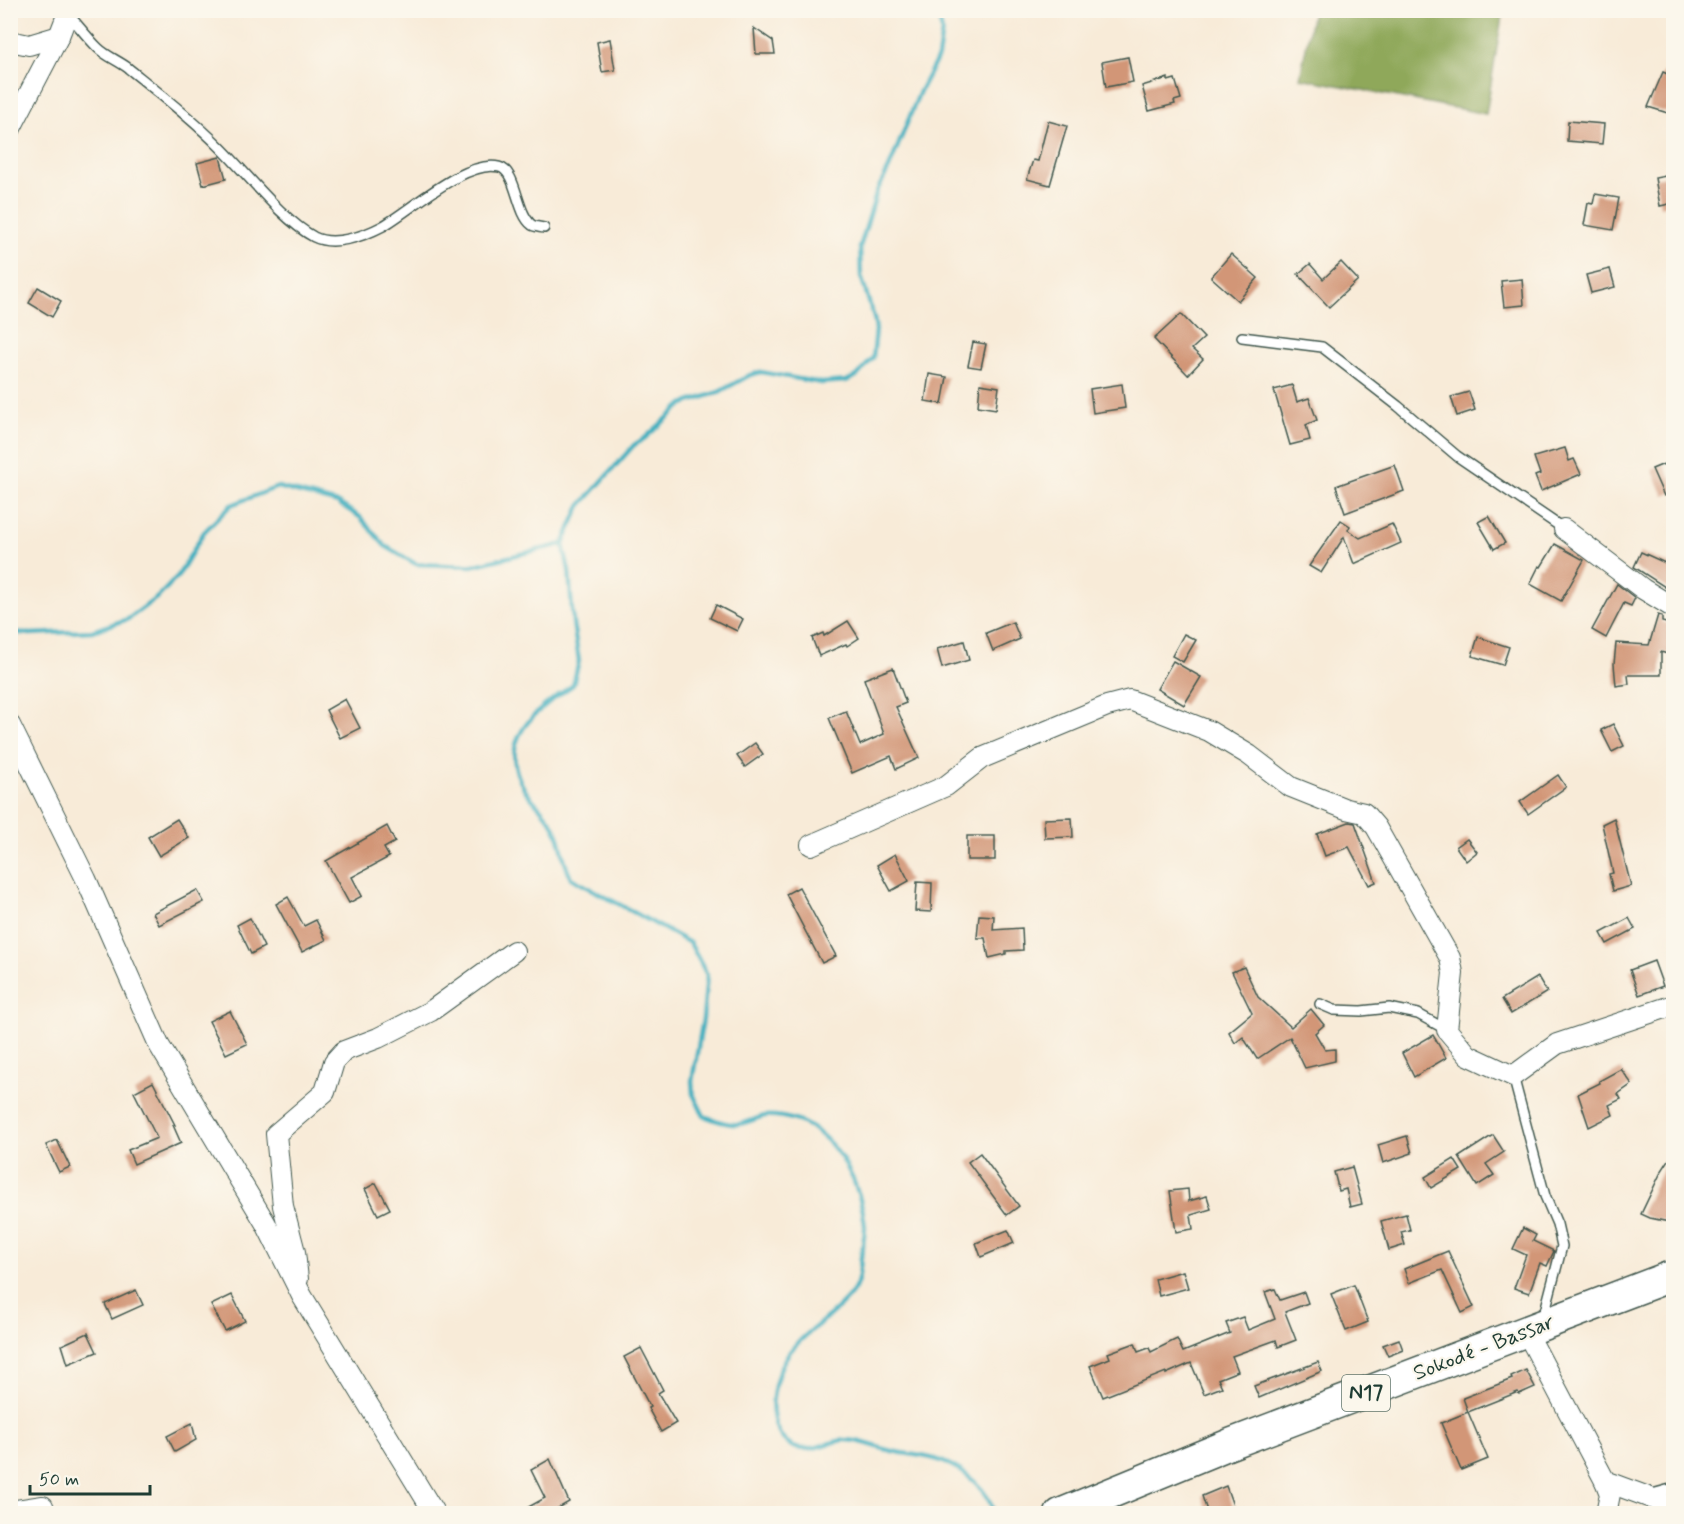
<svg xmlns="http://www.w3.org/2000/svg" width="1684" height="1524" viewBox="0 0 1684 1524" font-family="Mynerve,sans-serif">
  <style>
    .forest { fill: #8fa85a; stroke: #577247; stroke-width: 1.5 }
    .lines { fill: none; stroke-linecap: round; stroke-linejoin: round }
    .stream { stroke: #43b0c0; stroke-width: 4.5 }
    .building { fill: #d29677 }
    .service-casing { stroke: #40574d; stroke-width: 12 }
    .minor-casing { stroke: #40574d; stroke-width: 22 }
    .primary-casing { stroke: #40574d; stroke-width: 33 }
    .service { stroke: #fff; stroke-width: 9 }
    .minor { stroke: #fff; stroke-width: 20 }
    .primary { stroke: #fff; stroke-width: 30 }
    .labels { text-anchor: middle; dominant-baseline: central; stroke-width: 4.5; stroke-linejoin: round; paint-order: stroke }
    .shield { fill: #fbf7ec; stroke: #61756b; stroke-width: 1.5 }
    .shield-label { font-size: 21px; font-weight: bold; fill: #1f3d34 }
    .street-label { font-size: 22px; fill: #1f3d34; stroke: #fbf7ec }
  </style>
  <rect width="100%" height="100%" fill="#fbf7ec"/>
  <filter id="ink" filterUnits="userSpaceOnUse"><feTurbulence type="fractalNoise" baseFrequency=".0167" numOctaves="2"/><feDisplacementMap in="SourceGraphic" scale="12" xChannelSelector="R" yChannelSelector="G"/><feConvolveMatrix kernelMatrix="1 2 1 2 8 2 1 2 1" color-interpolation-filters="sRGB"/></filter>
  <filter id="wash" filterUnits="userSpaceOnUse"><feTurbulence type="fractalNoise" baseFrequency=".008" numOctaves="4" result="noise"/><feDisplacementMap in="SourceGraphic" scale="24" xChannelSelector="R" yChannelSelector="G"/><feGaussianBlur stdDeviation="1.35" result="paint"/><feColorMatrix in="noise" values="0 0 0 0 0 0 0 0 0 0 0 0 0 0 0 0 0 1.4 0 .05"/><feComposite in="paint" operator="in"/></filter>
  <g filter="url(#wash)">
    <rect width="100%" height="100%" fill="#f8ebd8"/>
    <!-- forest -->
    <path class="forest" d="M1313,11H1503L1486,114L1300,78Z"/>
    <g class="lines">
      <!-- stream -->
      <g class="stream">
        <path d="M937,10L942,31L938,57L920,91L889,168L877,191L860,247L861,276L874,318L876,330L873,358L857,376L846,381L821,383L761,372L750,375L719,392L683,404L645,438L634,445L580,506L563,544L569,571L573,623L579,661L573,685C536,710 494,740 525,790C534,803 549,815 556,830C563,845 562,860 571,878L690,943L707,975L703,1019L692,1081L693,1094L704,1116C715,1120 727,1125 739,1124C748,1123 756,1118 765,1116C775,1115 791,1118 801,1122C839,1139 861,1185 865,1226C865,1236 862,1247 861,1257C860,1267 860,1279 855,1288C850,1298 839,1307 830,1315C798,1342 779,1352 773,1397C771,1411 774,1429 784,1440C801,1459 824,1442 844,1440C860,1439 877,1448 892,1451C908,1455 927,1455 941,1461C963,1469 989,1489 994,1514"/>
        <path d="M10,632L30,634L92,631L128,619L159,596L178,576L204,532L231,505L278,487L338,503L360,517L385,546L416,564L471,566L563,544"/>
      </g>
    </g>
    <g id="blocks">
      <!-- building -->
      <g class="building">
        <path d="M754,28L773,41L775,54H756Z"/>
        <path d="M610,39L615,70L602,72L597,42Z"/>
        <path d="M1128,57L1133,82L1106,87L1102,62Z"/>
        <path d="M1663,72L1674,77V104L1668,113L1648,107Z"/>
        <path d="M1168,78V81L1175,79L1181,99L1174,101L1175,104L1149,111L1142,86Z"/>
        <path d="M1048,121L1067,126L1050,185L1027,179L1033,160L1038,161Z"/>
        <path d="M1568,121L1604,124L1602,144L1567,141Z"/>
        <path d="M220,157L226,179L203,185L197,163Z"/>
        <path d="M1671,175L1674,203L1660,206L1655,178Z"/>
        <path d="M1595,194L1619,198L1613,230L1584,225L1588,203L1593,204Z"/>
        <path d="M1231,254L1258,278L1238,301L1211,277Z"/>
        <path d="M1341,262L1358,280L1329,307L1298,274L1310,264L1323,279Z"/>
        <path d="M1610,269L1615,287L1591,293L1586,275Z"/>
        <path d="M1522,279L1524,305L1504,307L1501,281Z"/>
        <path d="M38,287L61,301L52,317L29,303Z"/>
        <path d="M1181,314L1204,338L1192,349L1203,359L1188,375L1154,339Z"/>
        <path d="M973,342L986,344L981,368L968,366Z"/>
        <path d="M929,374L947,377L942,404L925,401Z"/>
        <path d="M980,384L999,387L996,409L978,406Z"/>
        <path d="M1122,384L1125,408L1093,413L1090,389Z"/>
        <path d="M1292,385L1297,402L1309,398L1317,420L1306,425L1310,440L1290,445L1274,390Z"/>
        <path d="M1469,392L1475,410L1457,416L1451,397Z"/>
        <path d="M1565,448L1569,461L1574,459L1581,474L1541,491L1535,476L1540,474L1534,457Z"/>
        <path d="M1664,464L1674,485V492L1664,496L1652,469Z"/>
        <path d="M1395,465L1404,491L1345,513L1336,486Z"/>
        <path d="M1489,516L1505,543L1494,549L1478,522Z"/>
        <path d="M1341,520L1350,526L1348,530L1360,538L1392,524L1401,543L1354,564L1344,537L1321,573L1309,566Z"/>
        <path d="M1555,544L1584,560L1561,601L1530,584L1539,566L1541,567Z"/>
        <path d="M1641,552L1674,567V577L1668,589L1634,567Z"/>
        <path d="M1617,584L1635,598L1631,606L1624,603L1606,638L1592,630Z"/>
        <path d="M716,605L743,619L737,631L710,618Z"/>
        <path d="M1658,615L1662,616V622L1674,625V656L1661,652V675H1628L1629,684L1616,686L1614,664L1616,643L1649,645Z"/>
        <path d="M848,621L859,638L847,646L846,644L819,656L812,638L823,633L824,636Z"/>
        <path d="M1013,622L1020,639L993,651L986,633Z"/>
        <path d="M1184,634L1196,640L1183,662L1172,656Z"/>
        <path d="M1478,637L1509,647L1503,665L1472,656Z"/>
        <path d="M964,641L969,660L942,668L937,649Z"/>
        <path d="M1173,661L1201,677L1184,705L1157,689Z"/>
        <path d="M893,668L906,703L896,707L919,758L896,769L891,756L852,773L829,718L846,711L860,745L884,734L864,679Z"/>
        <path d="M345,699L360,728L340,738L326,710Z"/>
        <path d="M1613,724L1624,746L1612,752L1601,730Z"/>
        <path d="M755,743L763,754L745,767L737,756Z"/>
        <path d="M1558,775L1566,787L1528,814L1520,802Z"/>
        <path d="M1072,818L1073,837L1045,838L1044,819Z"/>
        <path d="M1614,818L1631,886L1613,891L1609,874L1613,873L1602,824Z"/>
        <path d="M177,819L189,838L159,856L148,837Z"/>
        <path d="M1349,822L1355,823L1376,882L1369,885L1349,847L1325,856L1317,834Z"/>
        <path d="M387,826L395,842L384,848L389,857L352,877L362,896L349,903L326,861Z"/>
        <rect x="967" y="836" width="28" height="24"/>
        <path d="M1467,839L1477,852L1466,861L1456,847Z"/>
        <path d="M895,854L909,881L891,891L877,865Z"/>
        <path d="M917,882L932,883L931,912L915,911Z"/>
        <path d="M799,887L836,956L822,963L786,894Z"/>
        <path d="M197,890L204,902L159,925L153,913Z"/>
        <path d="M288,897L304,926L316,920L326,940L302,952L276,904Z"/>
        <path d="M979,915L994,916L993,930L1022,928L1023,950L1006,951V954L989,958L985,938H977Z"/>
        <path d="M250,918L264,947L251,954L237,925Z"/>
        <path d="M1629,918L1635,929L1607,944L1601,933Z"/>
        <path d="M1654,961L1663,986L1639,995L1630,970Z"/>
        <path d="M1244,967L1258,997L1291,1027L1311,1009L1324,1025L1315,1033L1325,1050L1335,1049V1061L1305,1068L1290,1037L1257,1059L1243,1037L1235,1043L1229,1032L1252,1013L1232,972Z"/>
        <path d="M1538,977L1547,992L1511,1014L1502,999Z"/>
        <path d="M230,1011L247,1044L226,1054L209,1021Z"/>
        <path d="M1433,1035L1446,1058L1414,1077L1402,1053Z"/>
        <path d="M1621,1069L1632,1084L1618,1094L1621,1099L1609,1105L1613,1115L1589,1127L1578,1094L1600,1083L1599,1081Z"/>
        <path d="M153,1082L175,1125H173L181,1143L134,1164L128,1150L157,1138L134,1092Z"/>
        <path d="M1493,1135L1504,1152L1486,1164L1494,1175L1477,1186L1459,1157Z"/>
        <path d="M1407,1136L1412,1153L1383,1163L1378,1145Z"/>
        <path d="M57,1140L70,1167L59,1172L46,1145Z"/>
        <path d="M1674,1152V1223L1650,1218L1641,1214L1661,1172Z"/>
        <path d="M980,1153L1019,1206L1007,1215L968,1162Z"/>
        <path d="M1454,1159L1461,1170L1431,1188L1425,1177Z"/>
        <path d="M1352,1167L1362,1204L1350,1207L1346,1189L1339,1191L1334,1172Z"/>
        <path d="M376,1183L390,1209L378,1215L365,1189Z"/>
        <path d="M1188,1189L1189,1201L1207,1196L1211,1209L1191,1215L1193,1229L1176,1232L1170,1191Z"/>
        <path d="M1406,1214L1410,1230L1401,1232L1405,1245L1389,1250L1381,1221Z"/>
        <path d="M1523,1228L1536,1235L1533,1241L1554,1251L1547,1266L1540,1263L1529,1293L1514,1288L1526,1255L1513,1249Z"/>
        <path d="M1008,1230L1014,1243L981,1257L976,1243Z"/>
        <path d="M1448,1251L1474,1307L1462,1313L1442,1270L1409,1283L1404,1269Z"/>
        <path d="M1183,1271L1188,1288L1159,1296L1155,1279Z"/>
        <path d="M1354,1285L1368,1322L1346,1331L1331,1294Z"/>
        <path d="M1275,1289L1280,1300L1304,1292L1308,1303L1285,1312L1296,1340L1278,1347L1276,1340L1232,1356L1238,1371L1218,1379L1222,1387L1204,1394L1191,1363L1166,1374V1372L1103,1397L1090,1366L1110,1358L1108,1353L1135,1343L1138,1352L1149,1348L1151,1352L1177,1339L1183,1352L1230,1333L1226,1323L1243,1317L1248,1330L1275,1319L1265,1292Z"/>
        <path d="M136,1290L143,1305L112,1319L105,1304Z"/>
        <path d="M232,1295L245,1321L225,1331L211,1305Z"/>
        <path d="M88,1333L97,1352L68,1364L62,1345Z"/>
        <path d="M1399,1339L1403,1350L1388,1356L1383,1345Z"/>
        <path d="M641,1348L663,1390L658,1393L676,1423L661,1432L648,1408L650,1407L624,1357Z"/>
        <path d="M1318,1362L1322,1371L1259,1398L1254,1386Z"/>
        <path d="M1526,1370L1535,1387L1519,1394L1518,1392L1468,1412L1463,1398L1512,1379L1511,1377Z"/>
        <path d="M1468,1412L1488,1459L1461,1470L1441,1423Z"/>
        <path d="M192,1423L196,1440L175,1452L167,1436Z"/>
        <path d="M550,1459L569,1502L548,1514H516L545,1498L531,1470Z"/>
        <path d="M1226,1486L1236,1514H1208L1202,1496Z"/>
      </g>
    </g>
  </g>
  <g filter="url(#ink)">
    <use href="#blocks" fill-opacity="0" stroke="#40574d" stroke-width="1.5"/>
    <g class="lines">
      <!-- service casing -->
      <g class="service-casing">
        <g id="service">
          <path d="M68,14C78,25 87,37 98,48C106,56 119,61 128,68C159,93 190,117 218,145C245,171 282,220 314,237C334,247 364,236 383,226C411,210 466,159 499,167C517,171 516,213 532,225C535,227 540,227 544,228"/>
          <path d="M1242,337L1322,347L1398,406L1457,456L1564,529"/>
          <path d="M1320,1004L1334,1010L1361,1011L1389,1008L1418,1014L1447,1030"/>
          <path d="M1513,1076L1545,1196L1557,1224L1562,1246L1543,1319"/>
          <path d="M1652,1494L1674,1488"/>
        </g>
      </g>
      <!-- minor casing -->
      <g class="minor-casing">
        <g id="minor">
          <path d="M10,41L29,45L59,36"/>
          <path d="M10,130L59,36L69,10"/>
          <path d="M1564,529L1643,589L1674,608"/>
          <path d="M10,725L86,879L159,1045L266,1224L302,1296L435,1514"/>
          <path d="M811,845L946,786L982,758L1107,706L1130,700L1209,731L1249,755L1291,787L1346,809L1364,813L1376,827L1450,958L1453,973L1447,1030L1468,1055L1513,1076L1557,1044L1674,1005"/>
          <path d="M298,1279L295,1252L283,1206L276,1134L325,1092L334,1062L344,1051L378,1038L431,1011L514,951"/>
          <path d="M1526,1331L1605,1481C1628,1490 1652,1497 1674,1508"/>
          <path d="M1605,1481L1610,1494L1606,1514"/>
          <path d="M10,1511L43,1506L46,1514"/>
        </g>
      </g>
      <!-- primary casing -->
      <g class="primary-casing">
        <path id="primary" d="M1060,1514L1230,1444L1674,1275"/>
      </g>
      <!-- service -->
      <use href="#service" class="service"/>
      <!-- minor -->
      <use href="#minor" class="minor"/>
      <!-- primary -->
      <use href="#primary" class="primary"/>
    </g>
  </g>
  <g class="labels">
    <!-- shield labels -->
    <rect class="shield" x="1342" y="1375" width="48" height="36" rx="4.5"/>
    <g class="shield-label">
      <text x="1366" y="1393">N17</text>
    </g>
    <!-- street labels -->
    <g class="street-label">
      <text transform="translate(1484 1348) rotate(-21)">Sokodé - Bassar</text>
    </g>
  </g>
  <!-- margin -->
  <rect width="1684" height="1524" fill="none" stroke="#fbf7ec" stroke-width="36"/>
  <!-- scale -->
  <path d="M30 1485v9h120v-9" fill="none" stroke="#1f3d34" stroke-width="3"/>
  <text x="39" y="1485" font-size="18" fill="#1f3d34" stroke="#fbf7ec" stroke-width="4.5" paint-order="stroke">50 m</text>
</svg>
